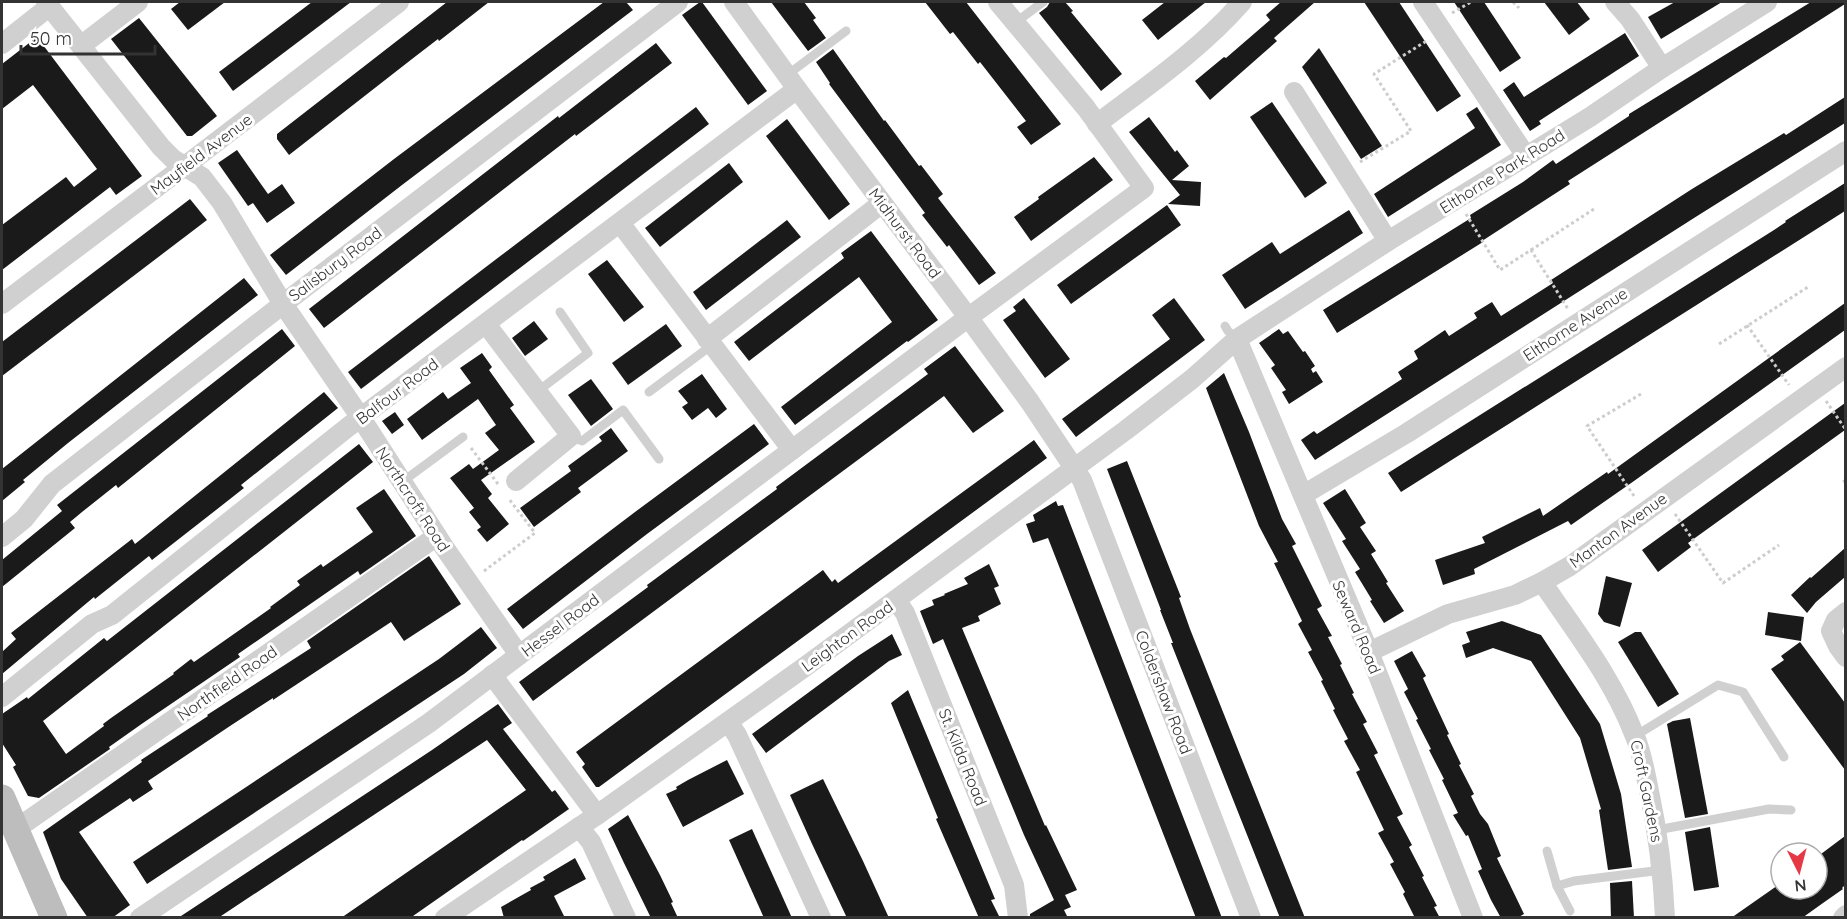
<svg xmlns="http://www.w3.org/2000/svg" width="1847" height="919" viewBox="0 0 1847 919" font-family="Quicksand,sans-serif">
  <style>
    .building { fill: #1a1a1a }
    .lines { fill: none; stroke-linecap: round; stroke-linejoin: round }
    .path { stroke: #cdcdcd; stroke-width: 3; stroke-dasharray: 3 3; stroke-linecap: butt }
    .lane { stroke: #d0d0d0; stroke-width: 9 }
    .street { stroke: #d0d0d0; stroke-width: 20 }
    .secondary { stroke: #bdbdbd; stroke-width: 27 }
    .labels { text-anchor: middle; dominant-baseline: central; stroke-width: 6; stroke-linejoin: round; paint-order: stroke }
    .street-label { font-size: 16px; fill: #333; stroke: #fff }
  </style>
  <rect width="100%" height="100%" fill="#fff"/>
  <!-- building -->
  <g class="building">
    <path d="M180,2H225L188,30L171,9Z"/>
    <path d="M312,2H351L233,91L219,72Z"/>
    <path d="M447,2H489L439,41L438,39L412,59L289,155L277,139V134Z"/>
    <path d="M604,2H626L633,10L402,185L286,275L270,255L394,159Z"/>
    <path d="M700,2H702L767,91L748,105L682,15Z"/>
    <path d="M771,2H804L816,18L813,20L826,38L808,51Z"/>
    <path d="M925,2H966L1061,124L1031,145L1017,127L1026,121L980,62L978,64L953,32L950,34Z"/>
    <path d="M1050,2H1065L1073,11L1071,12L1122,74L1101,91L1039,13L1047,7Z"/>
    <path d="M1165,2H1206L1158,40L1142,20Z"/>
    <path d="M1281,2H1315L1274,38L1277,41L1210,100L1195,81L1224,57L1226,58L1270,20L1266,15Z"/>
    <path d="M1364,2H1399L1461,96L1437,112Z"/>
    <path d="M1454,2H1484L1521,58L1500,72Z"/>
    <path d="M1544,2H1577L1590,19L1569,35Z"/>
    <path d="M1675,2H1722L1661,39L1648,17Z"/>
    <path d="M1811,2H1845V4L1593,165L1568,181L1570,184L1482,241L1483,242L1337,333L1323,310L1471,218L1470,215L1523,182L1553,160L1556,164L1629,116V114Z"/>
    <path d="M139,18L217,116L192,136H187L111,39Z"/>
    <path d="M1625,33L1639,56L1539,121L1541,124L1530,131L1503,90L1514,82L1524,97Z"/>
    <path d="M37,37L142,176L116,195L110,187L2,270V225L66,177L74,187L97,169L33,85L2,109V64Z"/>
    <path d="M656,43L672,63L576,136L575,134L324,328L309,309L558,116L559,118Z"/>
    <path d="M1319,48L1382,146L1361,159L1302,67Z"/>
    <path d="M833,49L884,121L885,120L919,166L921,165L943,194L938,198L996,273L979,285L949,245L947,247L922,215L925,213L829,84L830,83L816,62Z"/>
    <path d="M1845,97V123L1694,218L1315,460L1301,440L1314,431L1317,434L1402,379L1398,372L1418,359L1414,351L1445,330L1449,336L1477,318L1474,313L1492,302L1501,316L1553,283L1551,280L1692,189L1784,133L1786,135Z"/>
    <path d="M1272,102L1327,183L1305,198L1250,117Z"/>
    <path d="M696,107L709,124L361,389L348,372Z"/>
    <path d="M1477,107L1501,145L1388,217L1374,194L1475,128L1466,114Z"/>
    <path d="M1149,117L1175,152L1177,150L1189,166L1172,180L1201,182L1200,206L1168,204L1180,195L1129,132Z"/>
    <path d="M787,119L850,204L829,220L766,136Z"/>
    <path d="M237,150L268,194L282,184L295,203L267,223L253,203L248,206L218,163Z"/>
    <path d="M1094,157L1113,180L1031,241L1014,217L1039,199L1038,197Z"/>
    <path d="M729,163L743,182L660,247L645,228Z"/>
    <path d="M1845,183V211L1401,492L1388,473L1774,230L1786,222L1785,221Z"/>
    <path d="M190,199L207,220L2,376V342Z"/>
    <path d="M1167,205L1181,225L1071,304L1057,285Z"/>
    <path d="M1349,210L1363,233L1245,309L1222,275L1272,242L1280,254Z"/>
    <path d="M787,220L801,237L706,310L693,292Z"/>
    <path d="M871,231L938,320L908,342L907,341L795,425L781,407L892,322L859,277L749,361L734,342L844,258L841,253Z"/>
    <path d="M607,260L644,307L624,322L588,274Z"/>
    <path d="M244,278L258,295L68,443L23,480L25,482L2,501V469Z"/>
    <path d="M1024,298L1070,359L1045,378L1003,320L1016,311L1013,307Z"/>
    <path d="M1174,298L1205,340L1076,437L1062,419L1170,339L1152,315Z"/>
    <path d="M1845,303V330L1634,481L1571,525L1568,521L1474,569L1475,574L1443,585L1435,560L1485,543L1482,537L1540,508L1543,516L1607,472L1608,474Z"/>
    <path d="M534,321L548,339L525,356L512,338Z"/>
    <path d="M666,324L682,346L628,385L612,363Z"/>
    <path d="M282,329L295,346L118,488L116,485L82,512L70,522L75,528L2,587V560L62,511L57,505Z"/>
    <path d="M1279,329L1283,334L1288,331L1303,352L1305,351L1315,366L1311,369L1313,373L1316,371L1323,382L1289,404L1282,392L1286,390L1271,368L1275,365L1259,343Z"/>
    <path d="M955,346L1004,411L973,433L944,396L533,701L519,682L648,587L647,585L777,489L776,487L928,374L924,369Z"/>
    <path d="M482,353L492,367L489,370L514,405L510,408L535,442L481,480L492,494L488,498L509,524L487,542L477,530L481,527L469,512L474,508L450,478L469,464L473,469L499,450L485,433L496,425L478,399L422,440L407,419L443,392L448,399L471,383L460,368Z"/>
    <path d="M1224,373L1249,432L1282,519L1296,544L1292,546L1322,606L1317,609L1332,636L1328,637L1342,664L1340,665L1354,693L1352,694L1367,722L1363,724L1378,753L1374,755L1403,814L1397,817L1412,845L1409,847L1424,876L1422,877L1437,906L1434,907L1440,918H1415L1403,894L1405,892L1390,864L1394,862L1378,833L1384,830L1356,772L1360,770L1344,741L1348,739L1333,710L1335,709L1321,681L1323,680L1308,652L1312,650L1298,624L1302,621L1274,563L1278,562L1259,526L1206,388Z"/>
    <path d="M702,374L727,409L716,418L708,408L692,420L682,407L688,403L678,391Z"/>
    <path d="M591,379L613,409L591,426L568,395Z"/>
    <path d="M324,392L338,408L241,485L244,488L216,510L152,560L149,556L95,599L94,597L2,674V652L16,639L11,633L132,539L135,544Z"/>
    <path d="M1845,403V430L1688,543L1691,547L1658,572L1642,550Z"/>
    <path d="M395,412L404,425L392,434L382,421Z"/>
    <path d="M754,424L769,444L647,534L523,629L507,609L635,512Z"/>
    <path d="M611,428L628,451L578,488L581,492L534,527L520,508L571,471L568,466L602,441L599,437Z"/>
    <path d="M1034,440L1047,458L599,787H596L582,767L585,764L576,752L823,570L832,582L835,579L838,583Z"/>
    <path d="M359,444L373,462L43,721L66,754L104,726L103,724L111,718L174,674L173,673L191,659L194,662L271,608L270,607L300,585L297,581L321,564L323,567L373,532L356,508L384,489L416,536L360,575L358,571L238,654L240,657L143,723L109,747L110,749L39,798L28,796L13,767L16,765L2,743V714L27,697L28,699L104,638L107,641Z"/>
    <path d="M1127,461L1181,597L1179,598L1190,629L1305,918H1280L1171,643H1173L1160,610H1161L1107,469Z"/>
    <path d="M1345,489L1366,523L1360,527L1376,551L1371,554L1388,582L1386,583L1404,611L1384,623L1370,601L1372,600L1355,572L1360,569L1342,541L1346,539L1323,503Z"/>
    <path d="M1056,501L1058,506L1063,505L1222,918H1196L1048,538L1033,543L1026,524L1035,521L1033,515Z"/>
    <path d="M1845,548V577L1816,602L1807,613L1791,595L1810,577L1811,578Z"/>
    <path d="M429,556L461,604L404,641L391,622L273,700V698L230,726L148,781L153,789L133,802L130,798L79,832L130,905L112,918H88L61,879L43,832L142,762L141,760L208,716L207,715L311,648L307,641Z"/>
    <path d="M989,564L999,586L994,588L1001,604L978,616L980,621L962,628L1045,826L1046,825L1077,890L1065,895L1071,907L1064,910L1068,918H1053L1052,916L1048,918H1030V914L1054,900L1024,835L943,639L933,644L920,611L934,605L932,600L945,595L944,594L968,584L964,578Z"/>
    <path d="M1606,576L1632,583L1620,627L1604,622L1598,614Z"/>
    <path d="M1768,612L1804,617L1801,641L1765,635Z"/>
    <path d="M1502,621L1541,635L1600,724L1621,794L1632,867L1608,870L1599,810L1601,809L1580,738L1531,661L1493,648L1466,658L1462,645L1470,642L1466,632Z"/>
    <path d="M481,627L497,648L464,674L147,884L133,862L439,659Z"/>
    <path d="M1635,632H1641L1679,694L1658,707L1618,642Z"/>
    <path d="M892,634L902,655L889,661L766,753L752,734L858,656Z"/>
    <path d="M1800,642L1845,703V770L1771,669L1784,660L1781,656Z"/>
    <path d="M1412,651L1426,676L1423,678L1449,734L1447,735L1461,764L1459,765L1474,794L1471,796L1480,814L1488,824L1501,856L1497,858L1524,914L1517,918H1501L1491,900L1478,871L1482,869L1468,835L1466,836L1453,815L1458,813L1442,780L1444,779L1429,750L1431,749L1416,720L1418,719L1404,692L1408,689L1394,661Z"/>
    <path d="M908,690L995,899L991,900L1000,918H979L936,819L938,818L891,703Z"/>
    <path d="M498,704L512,723L503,729L552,792L555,790L569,809L523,841L522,840L413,916L411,918H341L526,790L487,740L218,918H178L432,750Z"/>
    <path d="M1690,718L1708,814L1685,818L1667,724L1673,721Z"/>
    <path d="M727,760L744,794L683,827L666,794L677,789L676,787L688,780Z"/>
    <path d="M823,779L863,861L889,918H847L813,846L790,795Z"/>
    <path d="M628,815L660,875L673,902L671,903L678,918H651L624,863L608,829Z"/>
    <path d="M1710,827L1719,887L1694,891L1685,832Z"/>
    <path d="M752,829L779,889L792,918H764L729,840Z"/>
    <path d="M1845,836V885L1842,888L1843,889L1823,903L1802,918H1731L1781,883V889H1817V857Z"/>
    <path d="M575,858L586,879L554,896L565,918H504L501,907L531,890L530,888L545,880L543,877Z"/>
    <path d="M1632,881L1634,918H1611L1610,883Z"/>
  </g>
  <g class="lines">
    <!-- path -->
    <g class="path">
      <path d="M1513,2L1519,8"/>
      <path d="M1452,13L1471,2"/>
      <path d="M1360,162L1411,131L1374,74L1428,40"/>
      <path d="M1466,214L1500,270L1531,250L1568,309"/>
      <path d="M1531,250L1594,209"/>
      <path d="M1747,325L1789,385"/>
      <path d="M1719,344L1808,287"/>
      <path d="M1826,401L1846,430"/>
      <path d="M471,448L498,484"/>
      <path d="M1843,482L1846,480"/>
      <path d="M1634,496L1587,426L1641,394"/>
      <path d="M1675,514L1723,583L1779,545"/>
      <path d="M484,571L535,533L509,499"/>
    </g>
    <!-- lane -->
    <g class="lane">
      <path d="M1015,23L1043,2"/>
      <path d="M787,75L846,31"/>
      <path d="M1225,326L1228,331L1237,339"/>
      <path d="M538,391L588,353L560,312"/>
      <path d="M649,392L712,345"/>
      <path d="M571,436L582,441L623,410L659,459"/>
      <path d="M402,482L463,437"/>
      <path d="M1635,736L1718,685L1743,692L1784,757"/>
      <path d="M1657,830L1769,809L1791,810"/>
      <path d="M1547,851L1557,886L1570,911"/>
      <path d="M1557,886L1574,881L1662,870"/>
    </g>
    <!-- street -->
    <g class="street">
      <path d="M46,2L161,147L173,159L202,177L222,203L283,304L361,418L444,547L519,655"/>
      <path d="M734,2L797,89L968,317L1030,402L1082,480L1251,918"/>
      <path d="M1423,2L1526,156"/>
      <path d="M1615,2L1630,19L1662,68"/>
      <path d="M2,44L50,6"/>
      <path d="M82,45L138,2"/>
      <path d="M1294,92L1388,241"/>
      <path d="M1097,124C1147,86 1201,49 1242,2"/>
      <path d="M620,223L792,450"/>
      <path d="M2,304L198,156L399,2"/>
      <path d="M486,324L571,436L516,481"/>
      <path d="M707,339L882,203"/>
      <path d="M1237,339L1369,652L1473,918"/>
      <path d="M1303,495L1407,433L1846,151"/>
      <path d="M2,537L24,519L52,484L283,304L678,2"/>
      <path d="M1542,582C1575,631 1613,679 1634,734C1642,752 1645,772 1649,791C1658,833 1663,874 1665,918"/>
      <path d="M896,600L905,613L1014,885L1018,918"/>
      <path d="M1846,612L1836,620L1831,631L1838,646L1846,657"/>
      <path d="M1369,652L1448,614L1515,595L1542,582L1570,566L1846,367"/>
      <path d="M492,675L597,815"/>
      <path d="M2,697L92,624L112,615L348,427L797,89"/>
      <path d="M728,722L737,735L821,918"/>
      <path d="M579,827L591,842L626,918"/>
      <path d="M16,829L437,536"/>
      <path d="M140,918L429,723L958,325L1144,188L1086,108L998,2"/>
      <path d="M445,918L597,815L806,666L1126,430L1192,379L1237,339L1388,241L1590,117L1662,68L1767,2"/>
      <path d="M1843,918L1846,915"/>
    </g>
    <!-- secondary -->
    <path class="secondary" d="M2,798L54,918"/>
  </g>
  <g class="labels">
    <!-- street labels -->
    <g class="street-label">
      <text transform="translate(201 154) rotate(-37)">Mayfield Avenue</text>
      <text transform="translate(1502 171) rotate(-32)">Elthorne Park Road</text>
      <text transform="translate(905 233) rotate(53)">Midhurst Road</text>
      <text transform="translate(335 264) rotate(-37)">Salisbury Road</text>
      <text transform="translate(1575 324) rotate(-33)">Elthorne Avenue</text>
      <text transform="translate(397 391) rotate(-37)">Balfour Road</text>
      <text transform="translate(413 499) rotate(57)">Northcroft Road</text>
      <text transform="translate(1618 530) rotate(-36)">Manton Avenue</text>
      <text transform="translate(560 625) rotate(-37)">Hessel Road</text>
      <text transform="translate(1357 627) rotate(67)">Seward Road</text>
      <text transform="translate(847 636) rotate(-36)">Leighton Road</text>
      <text transform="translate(227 683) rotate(-35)">Northfield Road</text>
      <text transform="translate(1164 692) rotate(69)">Coldershaw Road</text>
      <text transform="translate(963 757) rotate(68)">St. Kilda Road</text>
      <text transform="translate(1647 791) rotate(78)">Croft Gardens</text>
    </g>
  </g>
  <!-- border -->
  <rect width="1847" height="919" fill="none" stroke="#333333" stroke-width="6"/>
  <!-- north arrow -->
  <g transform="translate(1799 871) rotate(174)"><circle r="28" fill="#ffffff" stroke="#adadad" stroke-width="1.5"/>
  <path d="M0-4.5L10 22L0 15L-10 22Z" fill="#e63946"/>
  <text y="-9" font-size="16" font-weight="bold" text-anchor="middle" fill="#333333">N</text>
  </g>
  <!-- scale -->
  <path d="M21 45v9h134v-9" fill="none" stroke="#333333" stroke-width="3"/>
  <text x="30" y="45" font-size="18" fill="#333333" stroke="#ffffff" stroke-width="4.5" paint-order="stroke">50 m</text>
</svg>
